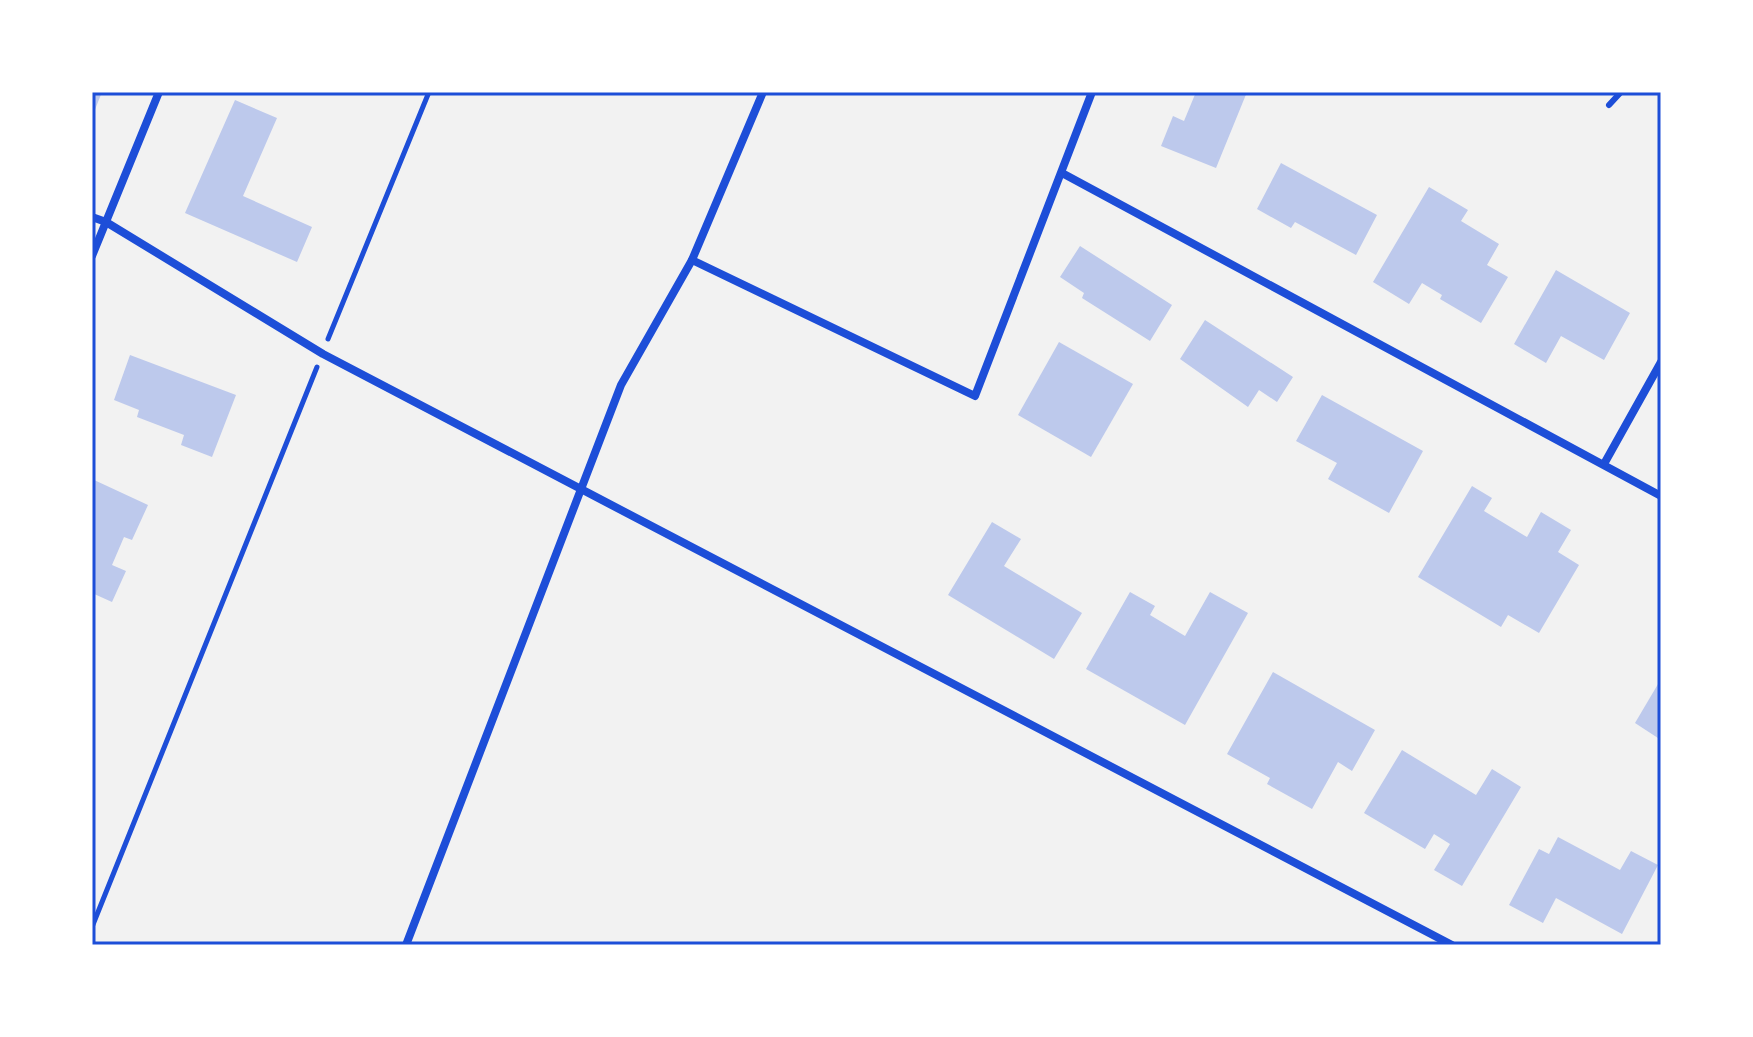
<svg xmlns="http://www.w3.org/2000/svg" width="1753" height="1037" viewBox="0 0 1753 1037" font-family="Commissioner,sans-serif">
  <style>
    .building { fill: #bdc9ec }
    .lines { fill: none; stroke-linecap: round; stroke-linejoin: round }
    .path { stroke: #1d4ed8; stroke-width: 5 }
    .service { stroke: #1d4ed8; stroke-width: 6 }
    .minor { stroke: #1d4ed8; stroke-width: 8 }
    .neatline { fill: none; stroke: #1d4ed8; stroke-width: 3 }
  </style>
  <rect width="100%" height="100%" fill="#f2f2f2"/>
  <!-- building -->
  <g class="building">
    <path d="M92,92H102L92,117Z"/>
    <path d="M1196,92H1247L1216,168L1161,146L1173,116L1184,121Z"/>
    <path d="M235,100L277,118L243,196L312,227L297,262L185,213Z"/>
    <path d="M1281,163L1377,215L1356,255L1295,222L1291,228L1257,209Z"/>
    <path d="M1429,187L1468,210L1461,221L1499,244L1487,265L1508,277L1481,323L1440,299L1442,295L1422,283L1409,304L1373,282Z"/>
    <path d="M1080,246L1172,305L1150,341L1082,298L1084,293L1060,277Z"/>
    <path d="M1556,270L1630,313L1604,360L1561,336L1546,363L1514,344Z"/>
    <path d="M1205,320L1293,377L1277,402L1259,390L1248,407L1180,359Z"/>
    <path d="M1059,342L1133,384L1091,457L1018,415Z"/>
    <path d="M130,355L236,395L212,457L181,445L184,435L137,417L139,410L114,400Z"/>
    <path d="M1322,395L1423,451L1389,513L1328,479L1337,463L1296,441Z"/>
    <path d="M92,479L148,505L132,540L124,537L112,565L126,571L112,602L92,593Z"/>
    <path d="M1472,486L1492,498L1484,511L1527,537L1541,512L1571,530L1558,552L1579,565L1539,633L1508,615L1501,627L1418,577Z"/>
    <path d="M992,522L1021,539L1004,566L1082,613L1054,659L948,595Z"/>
    <path d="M1130,592L1155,606L1150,615L1185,636L1210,592L1248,613L1185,725L1086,669Z"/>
    <path d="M1273,672L1375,730L1352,771L1338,762L1312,809L1267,784L1270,778L1227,754Z"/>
    <path d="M1661,679V740L1635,723Z"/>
    <path d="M1402,750L1476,795L1492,769L1521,787L1462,886L1434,870L1450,844L1434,834L1425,849L1364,813Z"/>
    <path d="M1558,837L1620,870L1631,851L1658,865L1622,934L1556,898L1543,923L1509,905L1539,849L1549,854Z"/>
  </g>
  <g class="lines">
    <!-- path -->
    <g class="path">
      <path d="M328,339L429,92"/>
      <path d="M92,927L317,367"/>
    </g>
    <!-- service -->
    <path class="service" d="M1609,105L1621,92"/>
    <!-- minor -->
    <g class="minor">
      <path d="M1062,173L1661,496"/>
      <path d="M92,217L106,222L323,354L1452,945"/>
      <path d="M92,256L159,92"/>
      <path d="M692,260L975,396L1092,92"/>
      <path d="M1604,464L1661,362"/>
      <path d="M406,945L621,385L692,260L763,92"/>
    </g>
  </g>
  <!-- border -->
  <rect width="1753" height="1037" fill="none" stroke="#ffffff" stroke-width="188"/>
  <rect x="94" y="94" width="1565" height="849" class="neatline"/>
</svg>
